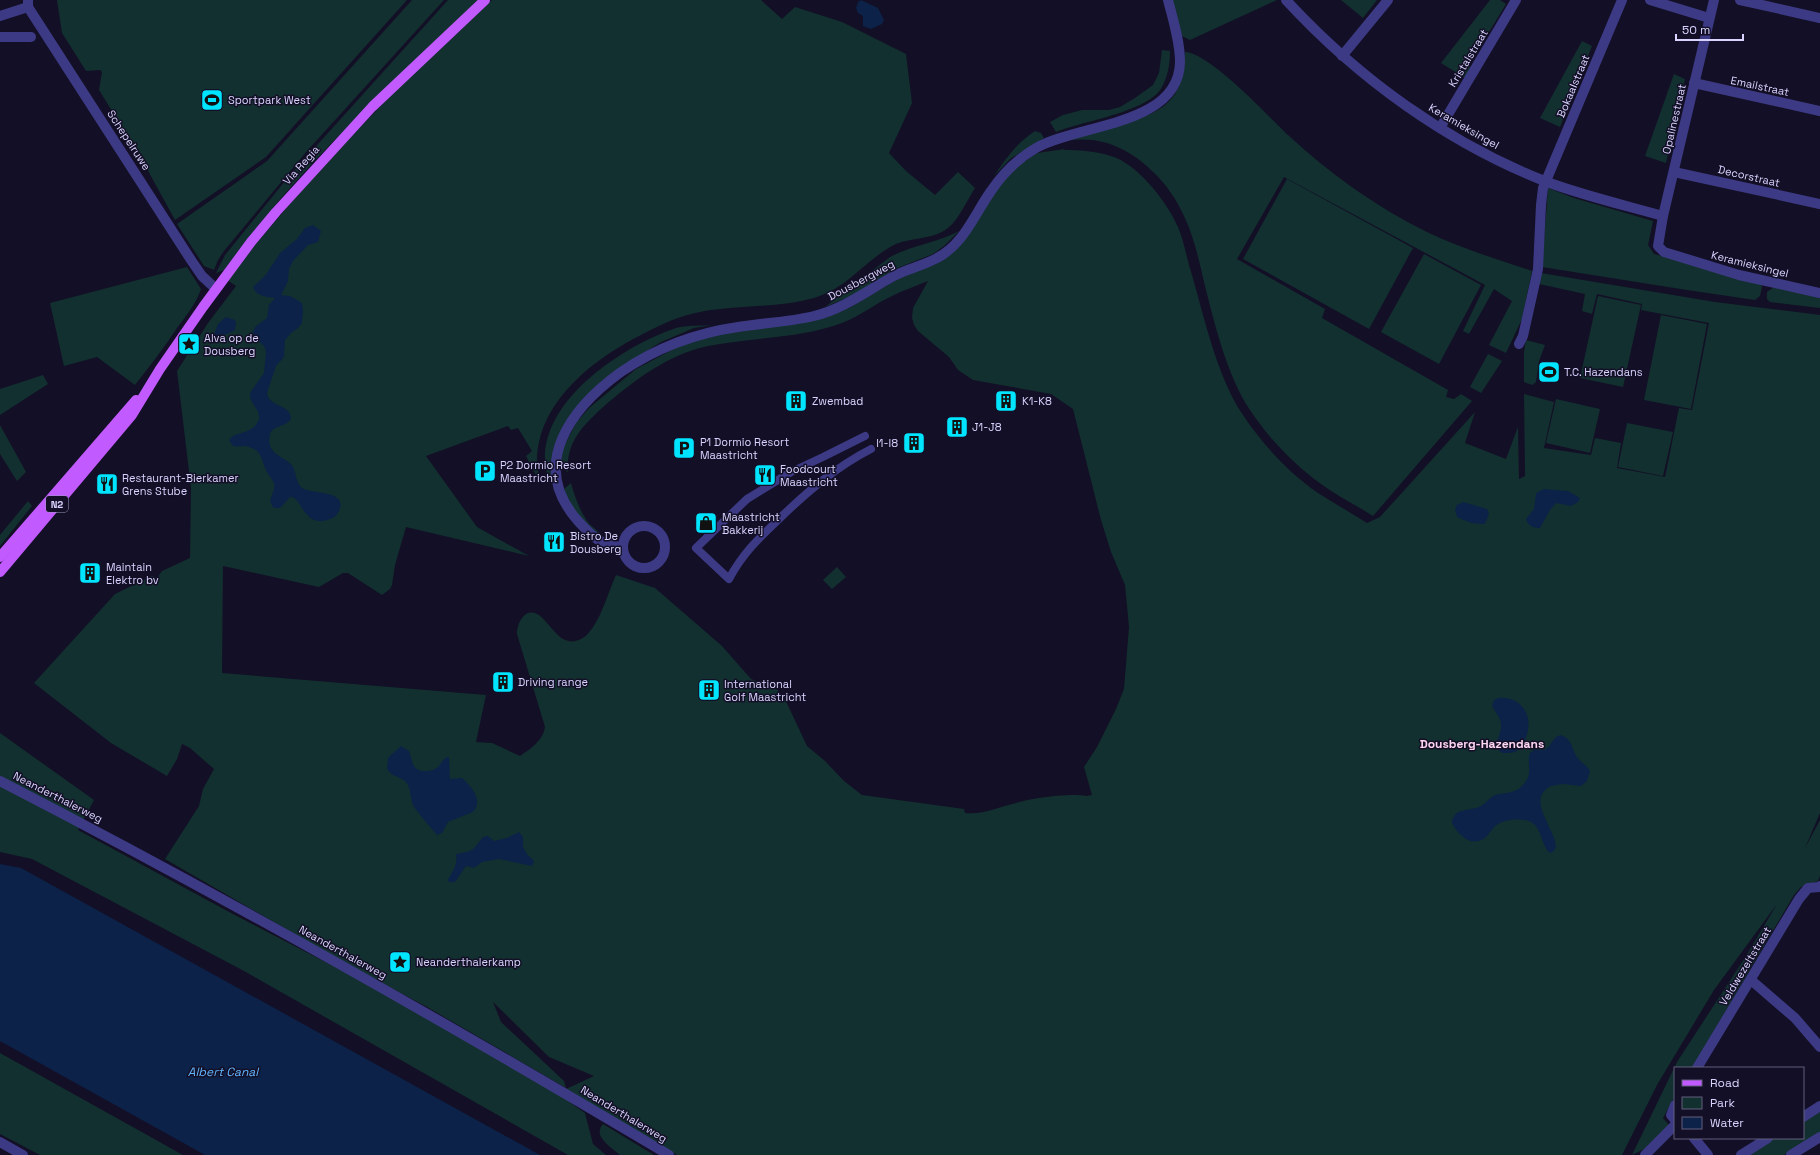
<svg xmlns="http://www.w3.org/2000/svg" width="1820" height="1155" viewBox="0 0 1820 1155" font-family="'Space Grotesk',sans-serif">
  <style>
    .green { fill: #12302f }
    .water { fill: #0c2248 }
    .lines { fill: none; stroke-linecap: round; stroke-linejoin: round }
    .pedestrian { stroke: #3d3a85; stroke-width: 8 }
    .minor { stroke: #3d3a85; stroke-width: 10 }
    .primary { stroke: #c25bff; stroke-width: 10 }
    .labels { text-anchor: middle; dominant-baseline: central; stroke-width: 3; stroke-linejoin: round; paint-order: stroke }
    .shield { fill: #130f26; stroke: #9e99be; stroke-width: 1 }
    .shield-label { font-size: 10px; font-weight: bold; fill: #d9d4ff }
    .street-label { font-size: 11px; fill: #d9d4ff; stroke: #130f26 }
    .poi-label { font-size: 11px; fill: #d9d4ff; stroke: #130f26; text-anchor: start }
    .neighbourhood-label { font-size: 12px; font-weight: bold; fill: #ffd6f0; stroke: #130f26 }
    .water-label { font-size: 12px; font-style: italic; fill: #62b6ff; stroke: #130f26 }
  </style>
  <rect width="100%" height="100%" fill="#130f26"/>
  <!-- green -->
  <g class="green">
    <path d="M57,0H407L266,157L175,220L141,158L99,90L102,72L100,70L86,71L62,33Z"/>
    <path d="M412,0H444L307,151L224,251L218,260L214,270L204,266L177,224L267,161Z"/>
    <path d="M448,0H479C389,86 297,169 224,270L216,273L225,255L290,175Z"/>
    <path d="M492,0H761L782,19L795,7L842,22L906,54L912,103L889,153L906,171L935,195L958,172L975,188C967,200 960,218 948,228C934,240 910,237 894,245C865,260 848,288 814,298C774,309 731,304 691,314C672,319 656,327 639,336C592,360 537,403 537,462C537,468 539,476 540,483L526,456L532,451L518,428L511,430L508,426L426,456L477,527L529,556L406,527L395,565L392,585L390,589L382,595L348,573H343L319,587L223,566L222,673L486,695L476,742L492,743L520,756C530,749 543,741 545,727L517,634C517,623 525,606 539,615C552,625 561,649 581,639C598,631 608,592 616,575L655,588L722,646L751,679L778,690L781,697H784L807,746L825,761L844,781L862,795L964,809L965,813C983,815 999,807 1016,803C1032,798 1070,793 1086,796L1092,795L1084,767L1097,747L1116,709L1124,689L1129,627L1125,585L1111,552L1101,520L1073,409L1051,394L973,380L958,370L949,357L918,331L914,325L912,318L913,308L928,281C916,286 904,290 892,296C875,304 860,316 842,323C799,339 752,337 708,346C668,354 632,382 602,408C582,427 566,442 568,472L559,467L561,452L576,423L589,408L636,369L683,344L703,337L823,318L849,308L898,279L936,264L1009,172L1037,153L1065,149L1064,150C1079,150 1096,151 1111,156C1138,164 1167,202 1178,227C1183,239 1186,253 1189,265C1203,311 1216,376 1243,415C1263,445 1289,473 1318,493C1334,503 1351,513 1367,523L1380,517L1475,412L1465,443L1506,459L1518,427L1519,479L1525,476L1524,394L1554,402L1544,448L1591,455L1595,438L1621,443L1617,468L1665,477L1679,408L1692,410L1709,323L1641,310L1642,304L1597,294L1592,314L1582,311L1585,294L1539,284L1541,273L1715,302L1820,315V813L1805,848L1820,820V876L1818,881L1801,887L1794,895L1692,1068H1675V1096L1663,1118L1669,1125L1644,1149L1632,1155L1677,1062L1746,956L1777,904L1714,990L1657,1085L1622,1155H677L566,1089L594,1076L549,1057L493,1002L501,1022L564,1081L566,1088L427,1007L343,962L165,859L199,806L203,789L214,769L190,748L182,744L177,759L167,776L111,743L34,683L115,594L152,576L157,578L162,571L190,558L191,488L177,371L208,323L236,286L226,279L318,171L399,87Z"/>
    <path d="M1172,0H1277L1190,40L1182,36Z"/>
    <path d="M1341,0H1377L1363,18Z"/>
    <path d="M1490,0H1500L1506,4L1469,65L1470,68L1465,78L1441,63Z"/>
    <path d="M1582,41L1592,46L1560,127L1540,118Z"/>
    <path d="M1162,50L1170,51C1170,64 1168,76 1162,87C1149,112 1082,121 1056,132L1050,122L1063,115L1082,110H1109L1120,107L1135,98L1153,85L1159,73Z"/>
    <path d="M1185,52C1210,53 1268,116 1288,135C1329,173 1376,207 1427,232C1460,248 1496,259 1532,271L1522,319L1506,353L1489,345L1512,301L1494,289L1469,334L1463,331L1485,285L1284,177L1237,259L1325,309L1322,318L1448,390L1446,397L1454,399L1461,394L1472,401L1373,516C1356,505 1337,496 1321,484C1294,464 1269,439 1250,410C1227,376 1214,322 1204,282C1199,260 1194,237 1184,216C1170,184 1141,154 1107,143C1095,139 1081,139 1068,140C1085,134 1101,130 1118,125C1162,113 1184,102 1185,52Z"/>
    <path d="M1674,74L1685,79L1666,163L1645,156Z"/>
    <path d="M1035,131L1041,133L1044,138L1010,159L994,176C1008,156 1015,145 1035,131Z"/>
    <path d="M1287,179L1413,248L1369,329L1243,259Z"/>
    <path d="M1548,188L1574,198L1653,221L1648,245L1654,254L1761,284L1762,287L1760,296L1755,300L1687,290L1542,267Z"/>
    <path d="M959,231L944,246L933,254L895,269L858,293L825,307L890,257C912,245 937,243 959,231Z"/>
    <path d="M1424,254L1481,285L1439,364L1381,332Z"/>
    <path d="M187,267L201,289C196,304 186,316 177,328C164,348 149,367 135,385L97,357L64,366L50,303Z"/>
    <path d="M1774,287L1820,297V308L1770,302L1767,299V292Z"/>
    <path d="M1598,296L1641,305L1623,387L1580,378Z"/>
    <path d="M1661,315L1707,324L1691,409L1644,400Z"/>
    <path d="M712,325L694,328L661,342L623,366L591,394L553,457L550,483C548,476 545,468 545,460C543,398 625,345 676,328C687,325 701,326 712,325Z"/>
    <path d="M1526,340L1545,345L1539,361L1536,382L1532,385L1524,382V352Z"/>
    <path d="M1488,354L1502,361L1481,393L1470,387Z"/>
    <path d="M43,375L48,384L0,415V389Z"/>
    <path d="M1556,399L1600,409L1590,453L1546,443Z"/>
    <path d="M1627,423L1673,432L1663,476L1618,467Z"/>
    <path d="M0,425L26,472L17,481L0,454Z"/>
    <path d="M571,483C575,497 579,509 587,521C592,528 601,531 603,540C589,532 567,505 564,489Z"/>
    <path d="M28,501L32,506L0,546V535Z"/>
    <path d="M837,567L846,577L832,589L823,580Z"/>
    <path d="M0,733L94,800L78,830L231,913L495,1050L585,1113L593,1144L606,1155H568L244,971L32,859L0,852Z"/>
    <path d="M0,1053L183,1155H40L0,1134Z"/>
    <path d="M1820,1110V1133L1784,1155H1746L1774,1138H1803V1120Z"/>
    <path d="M603,1124L654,1155H620C611,1147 592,1136 603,1124Z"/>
  </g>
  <!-- water -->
  <g class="water">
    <path d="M861,0L878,8L884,20L882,24L871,29L863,26V16L858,13L856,8L858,2Z"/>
    <path d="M313,225L321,231L318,242L308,245L293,261L289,269L288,281L281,295L290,296L302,303L303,311L302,323L298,328L291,333L285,340L284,357L276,366L267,393C269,407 289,404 291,417C289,428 272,424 270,435C265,456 288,457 293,467C296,473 296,482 301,487C309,495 349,489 339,511C337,515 334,518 330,519C303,530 302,495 290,497L280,508H274C267,500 272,498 274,489C276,483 270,477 267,472C260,459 264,450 245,446C241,446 237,447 233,446L229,440C234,432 247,434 254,427C268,412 249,407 250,393L264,373L266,352L264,346L252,335L255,327L267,318L269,305L275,298C267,297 256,296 253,287L265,276L280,253L297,239L305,228Z"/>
    <path d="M226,317L235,320L236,324L235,330L223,336L213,337L218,324Z"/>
    <path d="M1544,489L1568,491L1580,498L1578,502L1571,506L1556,503L1550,510L1540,528C1533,528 1528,526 1526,519L1534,509L1536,493Z"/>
    <path d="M1463,502L1487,509L1489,513L1486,522L1484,524L1471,523L1457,517L1455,510L1457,505Z"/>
    <path d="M1498,698C1523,696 1535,718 1525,740C1523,745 1520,749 1515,752C1511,753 1506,753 1502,753L1495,747C1498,736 1505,728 1498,716C1496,712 1493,709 1492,705L1494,700Z"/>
    <path d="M1561,735C1573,740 1571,748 1577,757C1581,763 1587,765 1590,771L1587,781L1581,786L1563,784L1551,786C1525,799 1555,827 1556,847L1553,852L1550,853C1541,845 1542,828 1531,822C1523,818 1506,819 1498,824C1493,827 1490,833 1486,837C1472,849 1458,835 1452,823C1454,806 1470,812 1481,806C1486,803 1489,798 1495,795C1506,792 1515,794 1523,785C1534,773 1526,764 1530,753L1535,749C1553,754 1549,737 1561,735Z"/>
    <path d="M401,746L409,751C413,761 411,770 424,771C443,772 440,757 449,757L450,779L462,778C471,786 484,800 473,812L448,822L442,833L437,835C431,827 414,810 412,802C410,795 411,787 405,781C399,776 392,777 387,769L388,758Z"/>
    <path d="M519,832L523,837V847L527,854L534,861L532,866L499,859L482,862L474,868L466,866L455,882H449L448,880C453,870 458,865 456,854C474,851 472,851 483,837L488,836L494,841L507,838Z"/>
    <path d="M0,864L21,868L540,1155H205L0,1041Z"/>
  </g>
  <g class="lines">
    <!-- pedestrian -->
    <path class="pedestrian" d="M865,436L823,457L791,472L747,499L696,548L729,579C743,553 758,539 779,519C808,491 836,467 871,449"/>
    <!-- minor -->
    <g class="minor">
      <path d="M28,0V7L191,260L202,276L216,289"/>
      <path d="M1286,0C1358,78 1447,143 1547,182C1585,196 1624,205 1663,216"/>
      <path d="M1650,0L1709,18"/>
      <path d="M1714,0L1663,216L1658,246L1664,252L1739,275L1820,293"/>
      <path d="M1740,0L1820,18"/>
      <path d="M0,16L28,7"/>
      <path d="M0,37H31"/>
      <path d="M1342,56L1388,0"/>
      <path d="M1694,83L1820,111"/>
      <path d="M1440,128L1516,0"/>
      <path d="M1674,172L1820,204"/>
      <path d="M1519,344L1523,336L1538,269L1541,205L1543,188L1622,0"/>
      <circle cx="644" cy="547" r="21"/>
      <path d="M622,547C601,546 592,536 578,521C528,465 571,408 621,372C656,348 696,333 738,327C763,323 789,322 814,316C843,309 867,291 892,277C906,269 923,266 937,258C964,244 974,215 991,191C1003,173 1017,159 1036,148C1078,124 1179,126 1180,62C1180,41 1173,20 1168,0"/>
      <path d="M0,781C227,898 449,1024 669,1155"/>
      <path d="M1751,980L1795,1018L1820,1047"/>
      <path d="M1697,1068L1799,899L1808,888L1819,887L1820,886"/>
      <path d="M1675,1105L1671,1115L1675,1120"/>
      <path d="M1803,1117L1820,1106"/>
      <path d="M1694,1138L1708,1155"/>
      <path d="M0,1142L23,1155"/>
      <path d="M1645,1155L1675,1125"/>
      <path d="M1741,1155L1768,1138"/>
      <path d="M1791,1155L1820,1137"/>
    </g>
    <!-- primary -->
    <g class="primary">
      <path d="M0,557L136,400"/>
      <path d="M0,572L132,415L160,369L203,307L251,242L276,212L372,107L485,0"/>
    </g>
  </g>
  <!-- icons -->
  <defs>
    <g id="stadium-square" transform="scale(1.15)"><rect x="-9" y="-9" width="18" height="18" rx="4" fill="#00e5ff" stroke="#130f26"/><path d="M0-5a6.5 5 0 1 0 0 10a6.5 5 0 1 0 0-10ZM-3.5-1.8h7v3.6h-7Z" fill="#111"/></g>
    <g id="sight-square" transform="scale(1.15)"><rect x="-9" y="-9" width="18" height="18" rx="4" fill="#00e5ff" stroke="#130f26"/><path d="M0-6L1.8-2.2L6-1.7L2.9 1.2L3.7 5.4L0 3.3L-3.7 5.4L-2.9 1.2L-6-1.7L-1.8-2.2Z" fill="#111"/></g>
    <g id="building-square" transform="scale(1.15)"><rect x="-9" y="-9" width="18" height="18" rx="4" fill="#00e5ff" stroke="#130f26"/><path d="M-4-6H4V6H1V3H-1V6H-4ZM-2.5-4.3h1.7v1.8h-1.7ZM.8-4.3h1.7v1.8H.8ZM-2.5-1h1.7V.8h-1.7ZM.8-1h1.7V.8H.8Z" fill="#111"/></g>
    <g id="parking-square" transform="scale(1.15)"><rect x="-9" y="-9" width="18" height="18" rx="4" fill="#00e5ff" stroke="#130f26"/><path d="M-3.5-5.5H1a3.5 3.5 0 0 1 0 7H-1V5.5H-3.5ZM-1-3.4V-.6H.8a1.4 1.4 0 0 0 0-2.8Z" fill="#111"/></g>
    <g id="restaurant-square" transform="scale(1.15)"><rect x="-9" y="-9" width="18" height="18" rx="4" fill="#00e5ff" stroke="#130f26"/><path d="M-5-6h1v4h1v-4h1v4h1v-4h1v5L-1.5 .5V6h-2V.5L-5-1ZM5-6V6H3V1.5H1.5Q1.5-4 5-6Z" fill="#111"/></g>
    <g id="shop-square" transform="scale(1.15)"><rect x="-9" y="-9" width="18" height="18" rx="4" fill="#00e5ff" stroke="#130f26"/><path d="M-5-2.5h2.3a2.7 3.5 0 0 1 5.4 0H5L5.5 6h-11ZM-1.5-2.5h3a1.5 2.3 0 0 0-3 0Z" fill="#111"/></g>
  </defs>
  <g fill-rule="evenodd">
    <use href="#stadium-square" x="212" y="100"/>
    <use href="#sight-square" x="189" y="344"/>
    <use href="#stadium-square" x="1549" y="372"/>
    <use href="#building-square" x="796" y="401"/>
    <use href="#building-square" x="1006" y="401"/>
    <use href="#building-square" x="957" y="427"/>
    <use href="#building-square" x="914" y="443"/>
    <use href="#parking-square" x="684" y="448"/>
    <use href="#parking-square" x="485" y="471"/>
    <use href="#restaurant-square" x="765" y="475"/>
    <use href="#restaurant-square" x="107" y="484"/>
    <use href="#shop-square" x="706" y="523"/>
    <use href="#restaurant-square" x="554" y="542"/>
    <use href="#building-square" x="90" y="573"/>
    <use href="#building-square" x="503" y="682"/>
    <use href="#building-square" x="709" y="690"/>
    <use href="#sight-square" x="400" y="962"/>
  </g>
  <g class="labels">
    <!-- shield labels -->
    <rect class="shield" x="46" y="496" width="22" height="16" rx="3"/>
    <g class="shield-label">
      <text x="57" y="504">N2</text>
    </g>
    <!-- street labels -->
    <g class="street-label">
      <text transform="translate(1468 58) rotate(-59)">Kristalstraat</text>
      <text transform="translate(1573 86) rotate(-67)">Bokaalstraat</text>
      <text transform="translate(1760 86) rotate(12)">Emailstraat</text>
      <text transform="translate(1674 119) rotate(-77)">Opalinestraat</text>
      <text transform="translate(1464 126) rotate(30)">Keramieksingel</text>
      <text transform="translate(129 140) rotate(57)">Schepelruwe</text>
      <text transform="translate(301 165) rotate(-48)">Via Regia</text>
      <text transform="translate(1749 176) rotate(13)">Decorstraat</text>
      <text transform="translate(1750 264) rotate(14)">Keramieksingel</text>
      <text transform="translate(861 280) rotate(-28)">Dousbergweg</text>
      <text transform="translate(58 797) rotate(27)">Neanderthalerweg</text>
      <text transform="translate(343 952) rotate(29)">Neanderthalerweg</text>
      <text transform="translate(1745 966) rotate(-59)">Veldwezeltstraat</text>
      <text transform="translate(624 1114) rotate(31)">Neanderthalerweg</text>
    </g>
    <!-- poi labels -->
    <g class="poi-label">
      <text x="228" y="100">Sportpark West</text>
      <text x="204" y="338">Alva op de<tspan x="204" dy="13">Dousberg</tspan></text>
      <text x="1564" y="372">T.C. Hazendans</text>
      <text x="812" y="401">Zwembad</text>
      <text x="1022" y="401">K1-K8</text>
      <text x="972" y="427">J1-J8</text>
      <text x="700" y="442">P1 Dormio Resort<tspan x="700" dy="13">Maastricht</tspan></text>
      <text x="898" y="443" text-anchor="end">I1-I8</text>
      <text x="500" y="465">P2 Dormio Resort<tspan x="500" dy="13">Maastricht</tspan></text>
      <text x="780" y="469">Foodcourt<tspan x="780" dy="13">Maastricht</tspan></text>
      <text x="122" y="478">Restaurant-Bierkamer<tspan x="122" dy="13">Grens Stube</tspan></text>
      <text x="722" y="517">Maastricht<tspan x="722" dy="13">Bakkerij</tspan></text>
      <text x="570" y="536">Bistro De<tspan x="570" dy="13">Dousberg</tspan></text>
      <text x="106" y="567">Maintain<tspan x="106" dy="13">Elektro bv</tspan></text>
      <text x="518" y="682">Driving range</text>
      <text x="724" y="684">International<tspan x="724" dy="13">Golf Maastricht</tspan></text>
      <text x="416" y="962">Neanderthalerkamp</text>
    </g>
    <!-- neighbourhood labels -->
    <g class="neighbourhood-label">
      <text x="1482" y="744">Dousberg-Hazendans</text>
    </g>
    <!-- water labels -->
    <g class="water-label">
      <text x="223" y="1072">Albert Canal</text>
    </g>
  </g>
  <!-- legend -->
  <rect x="1674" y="1067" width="130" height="72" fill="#130f26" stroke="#625e7d"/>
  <rect x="1682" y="1080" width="20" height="6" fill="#c25bff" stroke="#625e7d"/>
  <text x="1710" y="1087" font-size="12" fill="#d9d4ff">Road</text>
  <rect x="1682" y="1097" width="20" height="12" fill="#12302f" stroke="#625e7d"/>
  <text x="1710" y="1107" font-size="12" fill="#d9d4ff">Park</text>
  <rect x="1682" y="1117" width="20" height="12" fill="#0c2248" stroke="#625e7d"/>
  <text x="1710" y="1127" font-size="12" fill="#d9d4ff">Water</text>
  <!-- scale -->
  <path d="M1676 34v6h67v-6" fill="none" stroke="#d9d4ff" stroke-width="2"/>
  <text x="1682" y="34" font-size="12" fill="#d9d4ff" stroke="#130f26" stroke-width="3" paint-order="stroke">50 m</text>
</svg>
